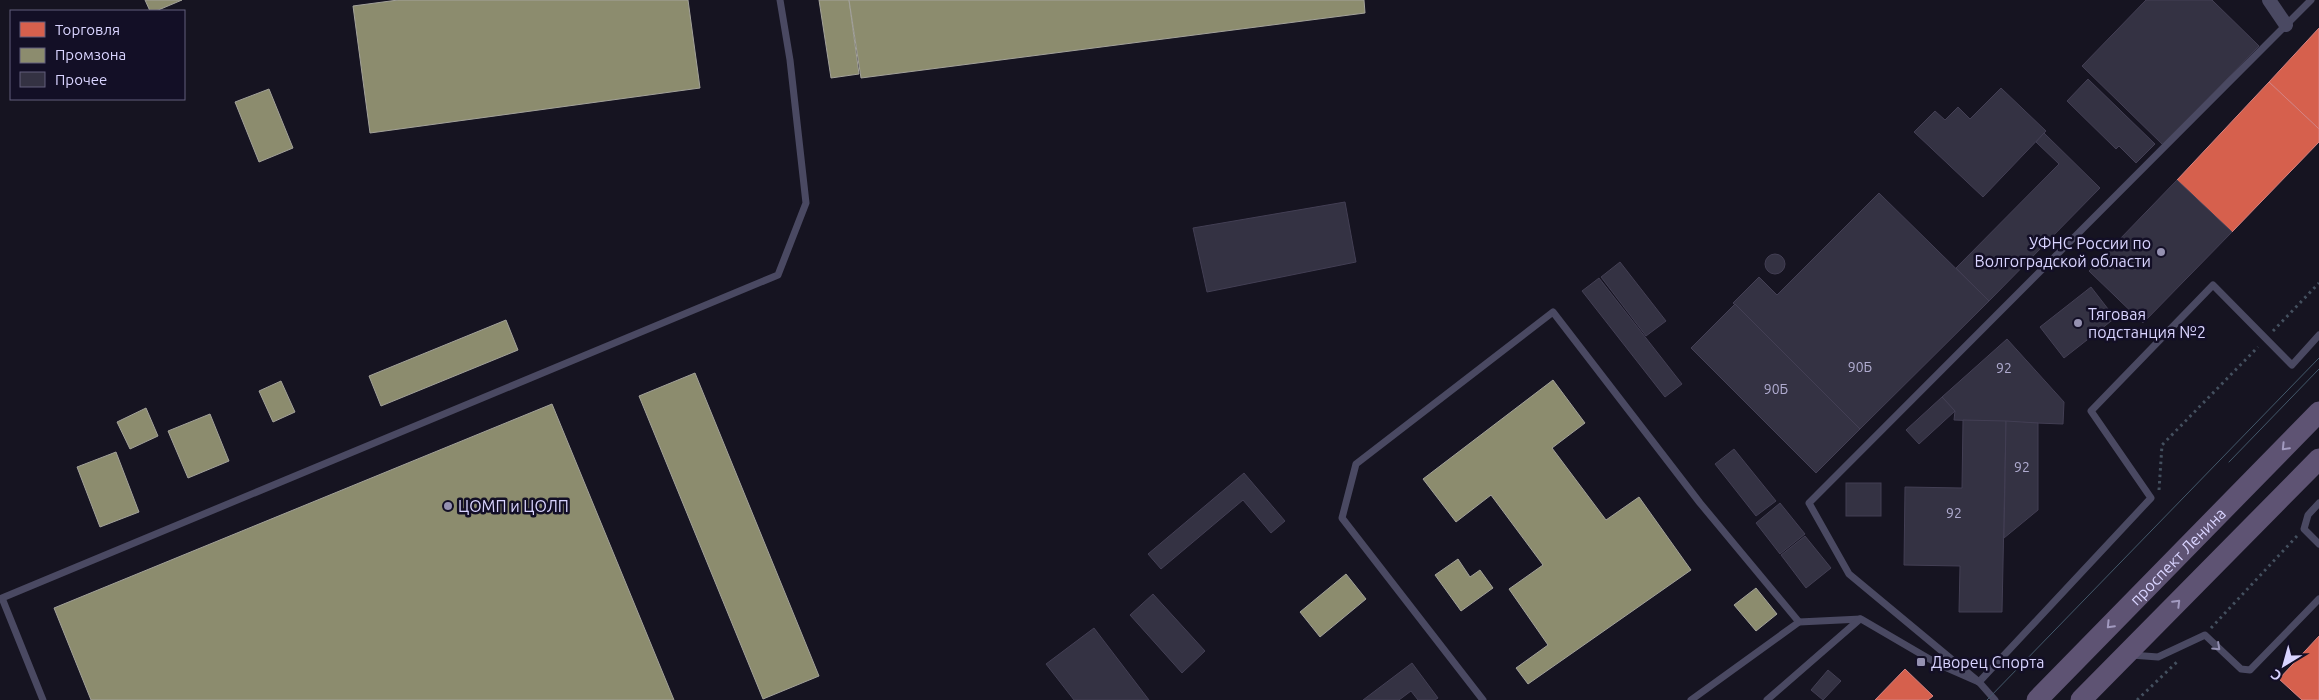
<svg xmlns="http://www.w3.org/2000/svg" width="2319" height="700" viewBox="0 0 2319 700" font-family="Ubuntu,sans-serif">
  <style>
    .shops { fill: #d6604d; stroke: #d78382 }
    .industry { fill: #8c8c6e; stroke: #a3a29a }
    .building { fill: #343243; stroke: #433f54 }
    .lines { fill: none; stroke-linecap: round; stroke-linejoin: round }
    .path { stroke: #44505f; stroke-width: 3; stroke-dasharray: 2.5 4; stroke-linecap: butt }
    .service { stroke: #4a4962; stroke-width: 7 }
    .minor { stroke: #4a4962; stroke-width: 14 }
    .primary { stroke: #5e5373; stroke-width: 21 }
    .tram { stroke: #43596b; stroke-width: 1 }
    .oneway { stroke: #a29ac0 }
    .oneway2 { stroke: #928eb0 }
    .poi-dot { fill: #9591b1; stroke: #130f26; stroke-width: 2 }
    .labels { text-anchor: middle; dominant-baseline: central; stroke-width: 5; stroke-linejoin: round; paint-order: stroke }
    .number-label { font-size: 14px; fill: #b0acd0 }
    .poi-label { font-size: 16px; fill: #d9d4ff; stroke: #130f26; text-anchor: start }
    .street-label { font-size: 16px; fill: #d9d4ff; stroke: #130f26 }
  </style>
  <rect width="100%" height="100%" fill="#161421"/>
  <!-- shops -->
  <g class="shops">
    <path d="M2319,28V129L2269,82Z"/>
    <path d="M2269,82L2319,129V142L2232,232L2177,180Z"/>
    <path d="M2319,636V700H2302L2279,679Z"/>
    <path d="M1905,669L1933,696L1928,700H1875Z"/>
  </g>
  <!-- industry -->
  <g class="industry">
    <path d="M145,0H182L156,11H150Z"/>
    <path d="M398,0H688L700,88L370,133L353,6Z"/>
    <path d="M819,0H849L859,74L831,78Z"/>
    <path d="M849,0H1364L1365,13L861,78Z"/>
    <path d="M269,89L293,148L259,162L235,102Z"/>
    <path d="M506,320L518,350L381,406L369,376Z"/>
    <path d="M695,373L819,676L763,699L639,396Z"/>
    <path d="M1553,380L1585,423L1552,448L1606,520L1639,497L1691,570L1528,684L1516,668L1548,645L1509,589L1543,565L1491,495L1456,522L1423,479Z"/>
    <path d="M281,381L295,412L273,422L259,391Z"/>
    <path d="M552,404L674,700H91L54,608Z"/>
    <path d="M146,408L158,436L130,449L117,422Z"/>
    <path d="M210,414L229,461L188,478L168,431Z"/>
    <path d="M116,452L139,512L100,527L77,467Z"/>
    <path d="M1458,559L1470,577L1480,570L1493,588L1461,611L1435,575Z"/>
    <path d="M1346,574L1366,599L1320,637L1300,612Z"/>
    <path d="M1756,588L1777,614L1756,631L1734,605Z"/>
  </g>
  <!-- building -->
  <g class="building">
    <path d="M2146,0H2212L2259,46L2163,145L2082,66Z"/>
    <path d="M2088,79L2155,144L2136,163L2119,146L2116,149L2067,101Z"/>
    <path d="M2001,88L2046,131L1983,197L1914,132L1935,111L1945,120L1958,107L1970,119Z"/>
    <path d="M2044,133L2100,188L1989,301L1956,268L2059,164L2036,142Z"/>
    <path d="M2177,180L2232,232L2143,323L2089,271Z"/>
    <path d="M1879,193L1989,301L1860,429L1733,303L1759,277L1777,295Z"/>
    <path d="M1345,202L1356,262L1207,292L1193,228Z"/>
    <circle cx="1775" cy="264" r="10"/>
    <path d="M1620,262L1666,321L1646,336L1601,277Z"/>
    <path d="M1599,278L1682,384L1665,397L1582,291Z"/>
    <path d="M2091,287L2115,318L2064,358L2040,327Z"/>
    <path d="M1735,304L1860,429L1816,473L1691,348Z"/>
    <path d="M2007,339L2064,402L2063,424L1954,420L1955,411L1942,397Z"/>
    <path d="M1942,397L1955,411L1919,444L1906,430Z"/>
    <path d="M1963,420L2006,421L2002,612H1959L1960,566L1904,565L1905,487L1962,488Z"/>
    <path d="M2006,421L2038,423V510L2004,538Z"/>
    <path d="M1734,449L1776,501L1756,516L1715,464Z"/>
    <path d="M1244,473L1285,521L1271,533L1243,500L1161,569L1148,554Z"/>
    <rect x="1846" y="483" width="35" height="33"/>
    <path d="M1780,503L1805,534L1780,554L1756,523Z"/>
    <path d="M1805,536L1831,568L1806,588L1781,555Z"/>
    <path d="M1153,594L1205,651L1182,673L1130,615Z"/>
    <path d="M1094,628L1149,700H1074L1046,664Z"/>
    <path d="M1412,663L1438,698L1435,700H1418L1411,691L1399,700H1363Z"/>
    <path d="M1828,670L1841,681L1823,700L1811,690Z"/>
  </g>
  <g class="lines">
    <!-- path -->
    <g class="path">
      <path d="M2273,331L2319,283"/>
      <path d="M2159,490L2162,445L2258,347"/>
      <path d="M2211,628L2297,536"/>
      <path d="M2137,700L2178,661"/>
    </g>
    <!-- service -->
    <g class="service">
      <path d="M2319,503L2308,515L2304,529L2319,544"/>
      <path d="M2131,655L2158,657L2205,635L2241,669L2250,670L2319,599"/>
      <path d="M1979,682L2151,498L2091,411L2213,285L2292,365L2319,335"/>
      <path d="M43,700L2,598L778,275L806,203L790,60L780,0"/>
      <path d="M1483,700L1342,518L1356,464L1553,312L1700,503L1799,622L1861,619L1938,664L1979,682"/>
      <path d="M1691,700L1799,622"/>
      <path d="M1767,700L1860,619"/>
      <path d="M1995,700L1979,682L1849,574L1809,503L2311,0"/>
    </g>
    <!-- minor -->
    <path class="minor" d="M2269,0L2286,25"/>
    <!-- primary -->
    <g class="primary">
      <path id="s1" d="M2037,700L2319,412"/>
      <path d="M2081,700L2319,459"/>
    </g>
    <!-- tram -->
    <g class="tram">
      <path d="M2229,462L2319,369"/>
      <path d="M1987,700L2319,358"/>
    </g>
  </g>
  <!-- one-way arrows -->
  <defs><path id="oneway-chevron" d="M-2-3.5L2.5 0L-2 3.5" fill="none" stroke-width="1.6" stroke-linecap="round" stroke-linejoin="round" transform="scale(1.25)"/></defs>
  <g class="oneway">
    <use href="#oneway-chevron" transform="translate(2285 447) rotate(134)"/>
    <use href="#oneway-chevron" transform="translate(2177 603) rotate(-45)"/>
    <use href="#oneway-chevron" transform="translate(2110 625) rotate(134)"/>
  </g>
  <use class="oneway2" href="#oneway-chevron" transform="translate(2217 647) rotate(43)"/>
  <!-- markers -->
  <g class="poi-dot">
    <circle cx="2161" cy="252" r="5"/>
    <circle cx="2078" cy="323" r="5"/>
    <circle cx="448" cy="506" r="5"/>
    <rect x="1916" y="657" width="10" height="10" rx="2.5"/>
  </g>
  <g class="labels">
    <!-- number labels -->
    <g class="number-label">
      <text x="1860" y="367">90Б</text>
      <text x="2004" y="368">92</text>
      <text x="1776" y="389">90Б</text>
      <text x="2022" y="467">92</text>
      <text x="1954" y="513">92</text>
    </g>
    <!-- poi labels -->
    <g class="poi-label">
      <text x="2151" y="243" text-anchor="end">УФНС России по<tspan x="2151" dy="18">Волгоградской области</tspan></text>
      <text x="2088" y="314">Тяговая<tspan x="2088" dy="18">подстанция №2</tspan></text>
      <text x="458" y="506">ЦОМП и ЦОЛП</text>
      <text x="1931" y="662">Дворец Спорта</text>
    </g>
    <!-- street labels -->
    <g class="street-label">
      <text stroke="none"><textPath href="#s1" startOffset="201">проспект Ленина</textPath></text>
    </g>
  </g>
  <!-- legend -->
  <rect x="10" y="10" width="175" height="90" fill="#130f26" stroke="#625e7d"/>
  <rect x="20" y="22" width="25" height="15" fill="#d6604d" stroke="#625e7d"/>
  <text x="55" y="35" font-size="15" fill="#d9d4ff">Торговля</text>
  <rect x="20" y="48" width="25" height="15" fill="#8c8c6e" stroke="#625e7d"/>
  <text x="55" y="60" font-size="15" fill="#d9d4ff">Промзона</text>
  <rect x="20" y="72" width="25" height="15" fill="#343243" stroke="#625e7d"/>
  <text x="55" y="85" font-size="15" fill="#d9d4ff">Прочее</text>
  <!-- north arrow -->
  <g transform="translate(2284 665) rotate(217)" stroke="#130f26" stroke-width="4" paint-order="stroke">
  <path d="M0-4L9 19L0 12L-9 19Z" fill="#d9d4ff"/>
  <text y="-8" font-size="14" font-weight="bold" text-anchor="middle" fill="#d9d4ff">С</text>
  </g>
</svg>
